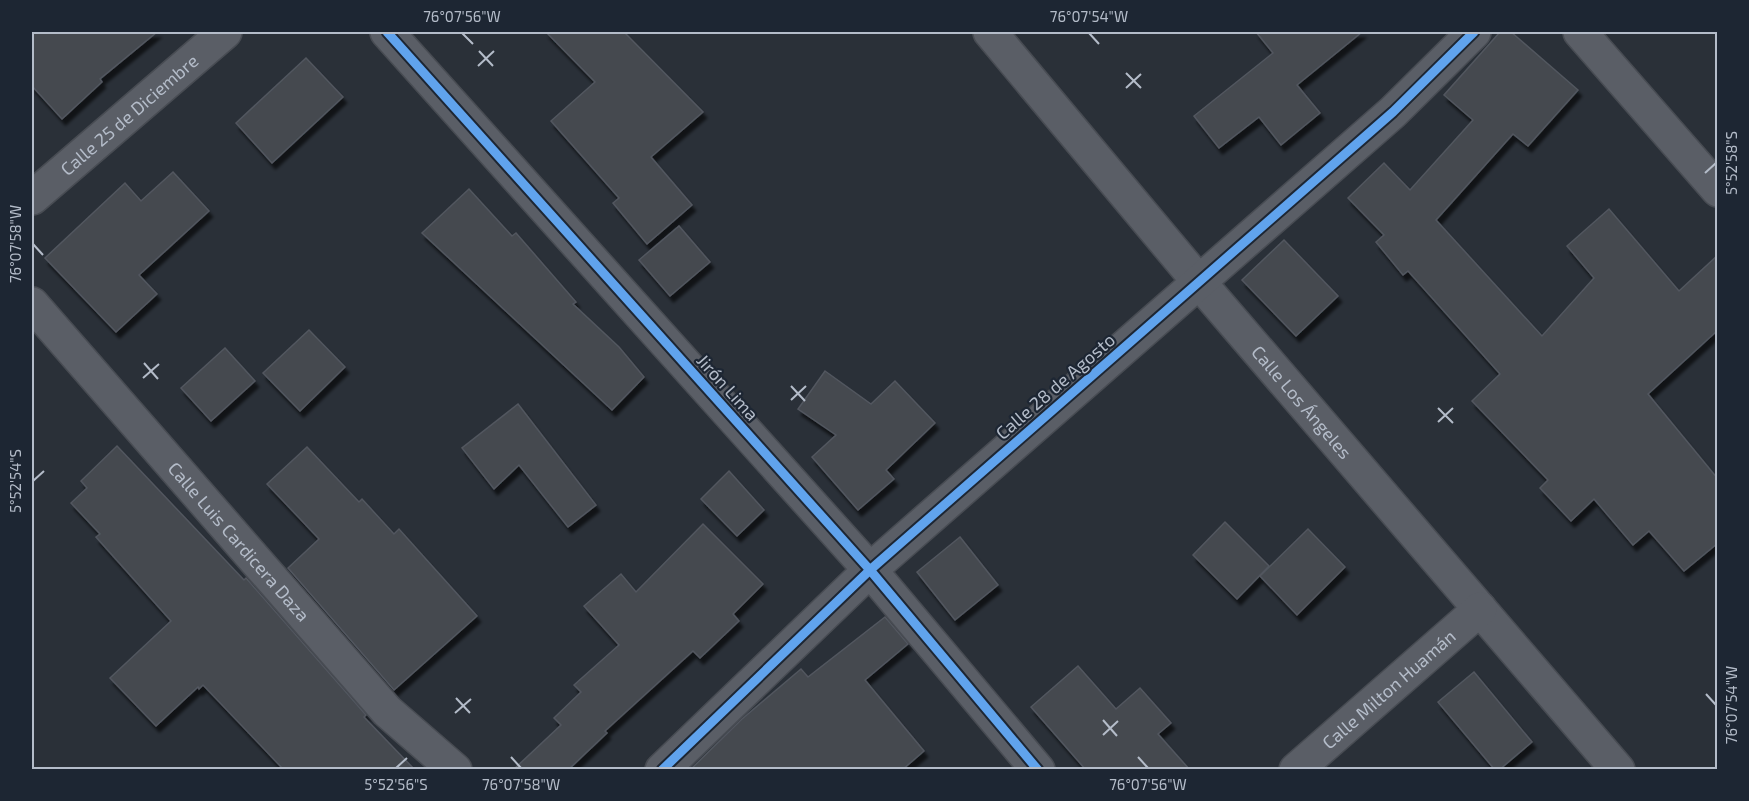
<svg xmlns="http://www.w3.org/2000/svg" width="1749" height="801" viewBox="0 0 1749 801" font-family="'Exo 2',sans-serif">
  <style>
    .building { fill: #444950; stroke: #52575f; stroke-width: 1.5; filter: url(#shadow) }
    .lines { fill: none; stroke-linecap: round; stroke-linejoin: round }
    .minor-casing { stroke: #484c53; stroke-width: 36 }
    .minor { stroke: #5a5e66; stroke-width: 33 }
    .cycleway-casing { stroke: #1d2633; stroke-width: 13 }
    .cycleway { stroke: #60a3ed; stroke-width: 9 }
    .ticks { fill: none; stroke: #b4bcc9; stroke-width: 2 }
    .labels { text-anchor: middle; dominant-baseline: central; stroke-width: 4.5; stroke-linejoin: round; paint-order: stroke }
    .street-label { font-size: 18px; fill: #b4bcc9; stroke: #1d2633 }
    .neatline { fill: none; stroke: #b4bcc9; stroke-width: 2 }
    .ticks-label { font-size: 15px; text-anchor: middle; fill: #b4bcc9 }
  </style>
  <defs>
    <filter id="shadow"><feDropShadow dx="3.5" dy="6" stdDeviation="1.5" flood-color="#0009"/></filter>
  </defs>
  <rect width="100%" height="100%" fill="#2a3038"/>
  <!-- building -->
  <g class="building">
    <path d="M32,32H157L100,79L102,82L62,119L32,86Z"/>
    <path d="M546,32H624L703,112L651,157L692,205L647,244L613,203L619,198L551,121L595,82Z"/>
    <path d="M1256,32H1362L1297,85L1320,113L1281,145L1259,117L1219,148L1194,116L1273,53Z"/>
    <path d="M1500,32H1511L1578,90L1528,146L1513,134L1436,220L1542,336L1594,278L1567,246L1609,209L1679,291L1718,255V330L1648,394L1718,479V543L1684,571L1649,531L1633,545L1594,499L1571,521L1540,488L1548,480L1472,401L1500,374L1408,271L1403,275L1376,242L1384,235L1348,198L1384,163L1410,190L1473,120L1444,95Z"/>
    <path d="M306,58L343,97L272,163L236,123Z"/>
    <path d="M173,172L209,211L139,275L157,294L116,332L45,258L125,183L141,201Z"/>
    <path d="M469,189L512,236L516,233L576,302L573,304L619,347L644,377L612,410L422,233Z"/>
    <path d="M679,226L710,262L670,296L639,260Z"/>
    <path d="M1284,240L1338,296L1296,336L1242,280Z"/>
    <path d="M309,330L345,367L300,411L263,373Z"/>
    <path d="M225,348L255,381L211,421L181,388Z"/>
    <path d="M825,371L871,404L895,381L935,423L886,470L894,479L858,510L812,457L836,435L798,409Z"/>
    <path d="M518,404L596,505L568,527L519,465L494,489L462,448Z"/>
    <path d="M117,446L244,580L246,578L366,715L364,717L415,770H284L203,685L199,689L198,687L156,726L110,678L171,621L96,537L100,534L71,503L87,488L81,481Z"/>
    <path d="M307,447L359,502L362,499L394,534L399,529L477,616L394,690L288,568L319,539L267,484Z"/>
    <path d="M729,471L764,510L737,536L701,499Z"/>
    <path d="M1225,522L1269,566L1237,599L1193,555Z"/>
    <path d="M703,524L763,584L733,614L739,621L700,658L693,651L605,731L607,733L568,770H513L561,725L554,718L581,692L574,685L619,645L584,606L621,574L636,592Z"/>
    <path d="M1308,529L1345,567L1297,615L1260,576Z"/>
    <path d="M960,537L998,585L955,620L917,572Z"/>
    <path d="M885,617L908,644L865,680L924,751L902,770H690L742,719L801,669L808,677Z"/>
    <path d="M1078,666L1116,709L1140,688L1171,723L1158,734L1190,770H1086L1031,707Z"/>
    <path d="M1474,672L1532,742L1499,770H1495L1438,702Z"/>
  </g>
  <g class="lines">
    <!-- minor casing -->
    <g class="minor-casing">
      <g id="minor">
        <path d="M387,32L870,570L1038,770"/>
        <path id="s1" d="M990,32L1199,282L1618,770"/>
        <path d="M1580,32L1718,190"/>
        <path id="s2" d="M32,198L225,32"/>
        <path id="s3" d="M32,304L387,711L455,770"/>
        <path d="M662,770L870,570L1393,112L1474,32"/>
        <path id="s4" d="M1296,770L1480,609"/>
      </g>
    </g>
    <!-- minor -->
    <use href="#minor" class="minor"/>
    <!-- cycleway casing -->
    <g class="cycleway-casing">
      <g id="cycleway">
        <path d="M387,32L870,570L1038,770"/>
        <path d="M662,770L870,570L1393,112L1474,32"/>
      </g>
    </g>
    <!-- cycleway -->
    <use href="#cycleway" class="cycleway"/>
  </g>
  <!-- ticks -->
  <path class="ticks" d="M462,33L473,44M1089,33L1099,44M479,51L493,66M478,66L494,51M1126,73L1141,88M1126,88L1141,74M1705,173L1716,163M33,244L43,255M144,363L158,379M143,378L159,364M791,386L805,401M791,400L806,386M1438,408L1453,423M1438,422L1453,408M33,481L44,471M1706,694L1716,705M456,698L470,713M455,713L471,699M1103,720L1117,736M1103,735L1118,721M511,757L521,768M1138,757L1148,768M396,768L407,758"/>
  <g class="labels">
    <!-- street labels -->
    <g class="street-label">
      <text stroke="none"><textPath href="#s2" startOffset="128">Calle 25 de Diciembre</textPath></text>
      <text transform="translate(1055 386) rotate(-41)">Calle 28 de Agosto</text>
      <text transform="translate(728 387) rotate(48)">Jirón Lima</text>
      <text stroke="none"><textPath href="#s1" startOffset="484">Calle Los Ángeles</textPath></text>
      <text stroke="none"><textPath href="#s3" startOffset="315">Calle Luis Cardicera Daza</textPath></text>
      <text stroke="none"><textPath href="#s4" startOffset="123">Calle Milton Huamán</textPath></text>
    </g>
  </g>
  <!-- border -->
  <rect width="1749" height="801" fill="none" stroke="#1d2633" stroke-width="66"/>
  <rect x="33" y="33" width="1683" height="735" class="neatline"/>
  <g class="ticks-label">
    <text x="462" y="22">76°07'56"W</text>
    <text x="1089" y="22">76°07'54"W</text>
    <text transform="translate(1732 163) rotate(-90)" y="5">5°52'58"S</text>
    <text transform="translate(16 244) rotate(-90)" y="5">76°07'58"W</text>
    <text transform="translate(16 481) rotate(-90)" y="5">5°52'54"S</text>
    <text transform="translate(1732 705) rotate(-90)" y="5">76°07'54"W</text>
    <text x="396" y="790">5°52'56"S</text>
    <text x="521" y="790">76°07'58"W</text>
    <text x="1148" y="790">76°07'56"W</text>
  </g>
</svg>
